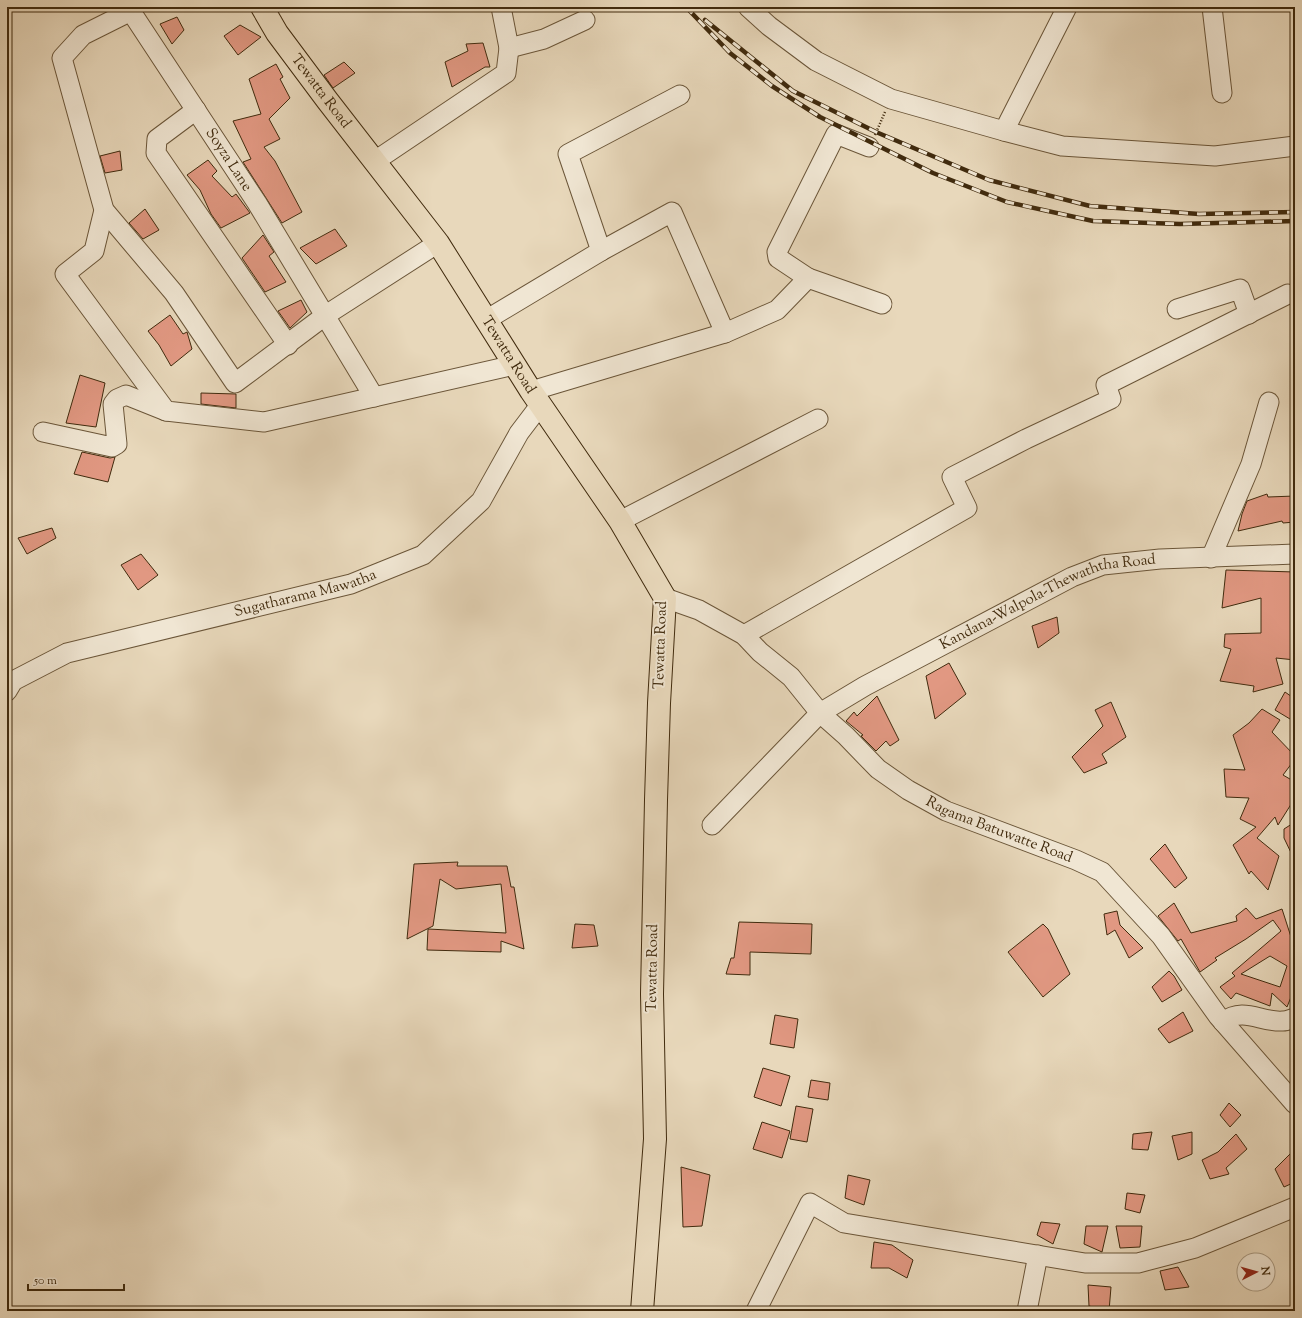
<svg xmlns="http://www.w3.org/2000/svg" width="1302" height="1318" viewBox="0 0 1302 1318" font-family="'Sorts Mill Goudy',serif">
  <style>
    .building { fill: #e19882; stroke: #412b0e; fill-rule: evenodd }
    .lines { fill: none; stroke-linecap: round; stroke-linejoin: round }
    .minor-casing { stroke: #6b5639; stroke-width: 21 }
    .major-casing { stroke: #412b0e; stroke-width: 24 }
    .path { stroke: #412b0e; stroke-width: 2.5; stroke-dasharray: 1 2; stroke-linecap: butt }
    .minor { stroke: #f0e6d3; stroke-width: 19 }
    .major { stroke: #e8d8bb; stroke-width: 22 }
    .rail-casing { stroke: #412b0e; stroke-width: 4.5 }
    .rail { stroke: #f0e6d3; stroke-width: 3; stroke-dasharray: 9; stroke-linecap: butt }
    .labels { text-anchor: middle; dominant-baseline: central; stroke-width: 4; stroke-linejoin: round; paint-order: stroke }
    .street-label { font-size: 15px; fill: #412b0e; stroke: #f0e6d3 }
  </style>
  <rect width="100%" height="100%" fill="#e8d8bb"/>
  <filter id="stains"><feTurbulence type="fractalNoise" baseFrequency=".005" numOctaves="4"/><feColorMatrix values="0 0 0 0 .2 0 0 0 0 .09 0 0 0 0 .02 0 0 0 .5 -.17"/></filter>
  <radialGradient id="worn" r=".72"><stop offset=".6" stop-color="#630" stop-opacity="0"/><stop offset="1" stop-color="#630" stop-opacity=".3"/></radialGradient>
  <!-- building -->
  <g class="building">
    <path d="M177,17L184,30L172,44L160,24Z"/>
    <path d="M240,25L261,37L238,55L224,36Z"/>
    <path d="M483,43L490,67H485L452,87L445,62L468,51L466,44Z"/>
    <path d="M344,62L355,73L333,88L324,75Z"/>
    <path d="M276,64L283,77L280,79L290,98L269,119L280,139L264,147L275,161L302,212L282,223L243,162L251,159L233,121L261,114L249,79Z"/>
    <path d="M120,151L122,170L105,173L100,156Z"/>
    <path d="M208,160L217,171L212,176L232,197L236,194L250,213L221,228L211,214L200,190L187,175Z"/>
    <path d="M145,209L159,230L143,239L129,223Z"/>
    <path d="M335,229L347,246L316,264L300,248Z"/>
    <path d="M263,235L274,252L269,256L286,282L265,292L242,258Z"/>
    <path d="M301,300L307,312L290,328L278,311Z"/>
    <path d="M170,315L183,334L187,332L192,349L171,366L159,345L148,331Z"/>
    <path d="M80,375L105,383L96,427L66,423Z"/>
    <path d="M201,393L236,394V408L201,404Z"/>
    <path d="M82,452L110,458L115,457L108,482L74,474Z"/>
    <path d="M1267,494L1268,497L1295,496V522L1283,523L1282,521L1238,531L1242,514L1247,501Z"/>
    <path d="M52,528L56,538L27,554L18,538Z"/>
    <path d="M141,554L158,575L138,590L121,565Z"/>
    <path d="M1226,570L1295,572V660L1276,658L1283,684L1253,692L1254,686L1220,681L1231,649L1224,647L1225,634L1261,633V598L1222,608Z"/>
    <path d="M1057,617L1059,633L1038,648L1032,626Z"/>
    <path d="M949,663L966,694L935,719L926,676Z"/>
    <path d="M1285,692L1295,699V722L1275,710Z"/>
    <path d="M877,696L899,740L890,746L886,741L876,751L861,736L863,735L846,721L854,712L857,716Z"/>
    <path d="M1111,702L1126,737L1102,754L1107,763L1084,773L1072,757L1103,726L1095,710Z"/>
    <path d="M1262,709L1280,720L1272,732L1295,756V759L1283,775L1295,782V798L1278,825L1275,817L1257,838L1279,856L1268,890L1251,871L1249,874L1233,845L1256,827L1240,819L1249,798L1226,797L1224,769L1245,770L1233,735L1249,723Z"/>
    <path d="M1295,822V861L1284,838V829Z"/>
    <path d="M1165,844L1187,878L1175,888L1150,859Z"/>
    <path d="M458,862L457,866H507L511,887H514L524,949L501,941V952L427,950L428,929L506,933L501,884L456,889L440,879L433,926L407,939L414,864Z"/>
    <path d="M1174,903L1191,933L1237,921L1236,916L1246,908L1256,919L1282,909L1292,940L1295,942L1293,981L1295,982V987L1287,1007L1272,993L1270,1006L1236,993L1231,999L1220,987L1235,976L1232,973L1281,931L1273,920L1246,939L1215,958L1217,960L1200,972L1181,939L1178,941L1158,916ZM1270,956L1287,966L1280,987L1241,974Z"/>
    <path d="M1117,911L1120,925L1143,948L1129,958L1115,930L1107,935L1104,914Z"/>
    <path d="M739,922L812,924L811,954L750,952V975L726,974L731,958H734Z"/>
    <path d="M575,924L594,925L598,946L572,948Z"/>
    <path d="M1043,924L1048,929L1070,974L1043,997L1008,952Z"/>
    <path d="M1169,971L1174,976L1182,990L1162,1002L1152,987Z"/>
    <path d="M1183,1012L1193,1031L1169,1043L1158,1029Z"/>
    <path d="M775,1015L798,1019L794,1048L770,1044Z"/>
    <path d="M763,1068L790,1076L781,1106L754,1097Z"/>
    <path d="M811,1080L830,1083L828,1100L808,1097Z"/>
    <path d="M1229,1103L1241,1115L1230,1127L1220,1115Z"/>
    <path d="M796,1106L813,1109L807,1142L790,1139Z"/>
    <path d="M762,1122L790,1131L782,1158L753,1149Z"/>
    <path d="M1152,1132L1148,1150L1132,1149L1133,1134Z"/>
    <path d="M1192,1132V1154L1178,1160L1172,1136Z"/>
    <path d="M1236,1134L1247,1149L1226,1168L1229,1174L1210,1179L1202,1160L1218,1152Z"/>
    <path d="M1295,1149V1182L1284,1187L1275,1169Z"/>
    <path d="M681,1167L710,1175L702,1226L683,1227Z"/>
    <path d="M848,1175L870,1180L864,1205L845,1198Z"/>
    <path d="M1127,1193L1145,1195L1140,1213L1125,1209Z"/>
    <path d="M1041,1222L1060,1224L1053,1244L1037,1235Z"/>
    <path d="M1086,1226H1108L1102,1252L1084,1244Z"/>
    <path d="M1116,1226H1142L1140,1247L1120,1248Z"/>
    <path d="M874,1242L892,1245L913,1260L907,1278L889,1268H871Z"/>
    <path d="M1178,1267L1189,1287L1165,1290L1160,1271Z"/>
    <path d="M1088,1285L1111,1287L1109,1311L1089,1306Z"/>
  </g>
  <g class="lines">
    <!-- minor casing -->
    <g class="minor-casing">
      <g id="minor">
        <path id="s1" d="M128,7L257,203L374,397"/>
        <path d="M748,7L769,26L816,61L891,99L1004,131L1067,7"/>
        <path d="M1212,7L1222,93"/>
        <path d="M131,11L83,35L62,58L104,210L174,293L235,383L326,315L438,243"/>
        <path d="M509,48L544,39L585,20"/>
        <path d="M196,110L157,139L156,153L288,345"/>
        <path d="M1004,131L1062,146L1215,156L1295,146"/>
        <path d="M375,161L506,73L509,48L501,7"/>
        <path d="M104,210L94,251L65,274L166,411L264,422L514,365"/>
        <path d="M601,251L672,212L725,333"/>
        <path d="M808,278L882,304"/>
        <path d="M1177,309L1240,289L1249,314"/>
        <path d="M486,320L601,251L568,154L680,95"/>
        <path d="M531,391L725,333L777,310L808,278L778,258L777,252L836,134L869,147"/>
        <path d="M43,432L112,447L117,444L113,404L117,399L126,395L166,411"/>
        <path d="M620,521L818,419"/>
        <path d="M1211,558L1251,464L1269,402"/>
        <path id="s2" d="M665,598L699,610L744,635L760,652L791,677L820,713L846,736L878,769L908,790L946,811L1076,860L1102,872L1161,936L1218,1016L1295,1104"/>
        <path d="M744,635L967,508L952,477L1026,439L1111,399L1106,385L1288,294"/>
        <path id="s3" d="M7,691L13,681L67,653L351,584L423,555L481,501L519,433L541,404"/>
        <path id="s4" d="M712,825L820,713L865,686L1072,577L1103,565L1160,559L1295,554"/>
        <path d="M1223,1022C1244,1006 1261,1023 1283,1021C1287,1021 1291,1019 1295,1018"/>
        <path d="M756,1311L810,1203L844,1223L1085,1263H1138L1195,1248L1295,1207"/>
        <path d="M1027,1311L1038,1255"/>
      </g>
    </g>
    <!-- major casing -->
    <g class="major-casing">
      <g id="major">
        <path id="s5" d="M262,7L277,33L327,100L438,243L531,391L620,521L665,598L659,703L656,800L652,994L655,1139L642,1311"/>
      </g>
    </g>
    <!-- path -->
    <path class="path" d="M875,135L885,112"/>
    <!-- minor -->
    <use href="#minor" class="minor"/>
    <!-- major -->
    <use href="#major" class="major"/>
    <!-- rail casing -->
    <g class="rail-casing">
      <g id="rail">
        <path d="M686,7L730,53L772,86L820,117L933,173L1007,202L1093,221L1180,224L1295,221"/>
        <path d="M705,20L793,91L876,132L989,180L1090,206L1199,214L1295,212"/>
      </g>
    </g>
    <!-- rail -->
    <use href="#rail" class="rail"/>
  </g>
  <g class="labels">
    <!-- street labels -->
    <g class="street-label">
      <text stroke="none"><textPath href="#s5" startOffset="103">Tewatta Road</textPath></text>
      <text stroke="none"><textPath href="#s1" startOffset="183">Soyza Lane</textPath></text>
      <text stroke="none"><textPath href="#s5" startOffset="427">Tewatta Road</textPath></text>
      <text stroke="none"><textPath href="#s3" startOffset="318">Sugatharama Mawatha</textPath></text>
      <text stroke="none"><textPath href="#s4" startOffset="411">Kandana-Walpola-Thewaththa Road</textPath></text>
      <text transform="translate(661 645) rotate(-88)">Tewatta Road</text>
      <text stroke="none"><textPath href="#s2" startOffset="414">Ragama Batuwatte Road</textPath></text>
      <text transform="translate(653 968) rotate(-89)">Tewatta Road</text>
    </g>
  </g>
  <!-- margin -->
  <rect width="1302" height="1318" fill="none" stroke="#e8d8bb" stroke-width="24"/>
  <rect x="8" y="8" width="1286" height="1302" fill="none" stroke="#412b0e" stroke-width="2"/>
  <rect x="12" y="12" width="1278" height="1294" fill="none" stroke="#412b0e"/>
  <!-- north arrow -->
  <g transform="translate(1256 1272) rotate(84)"><circle r="19" fill="#f0e6d3" stroke="#aa9b84"/>
  <path d="M0-3L7 15L0 10L-7 15Z" fill="#8f2418"/>
  <text y="-6" font-size="11" font-weight="bold" text-anchor="middle" fill="#412b0e">N</text>
  </g>
  <!-- scale -->
  <path d="M28 1284v6h96v-6" fill="none" stroke="#412b0e" stroke-width="2"/>
  <text x="34" y="1284" font-size="12" fill="#412b0e" stroke="#f0e6d3" stroke-width="3" paint-order="stroke">50 m</text>
  <rect width="100%" height="100%" filter="url(#stains)"/>
  <rect width="100%" height="100%" fill="url(#worn)"/>
</svg>
